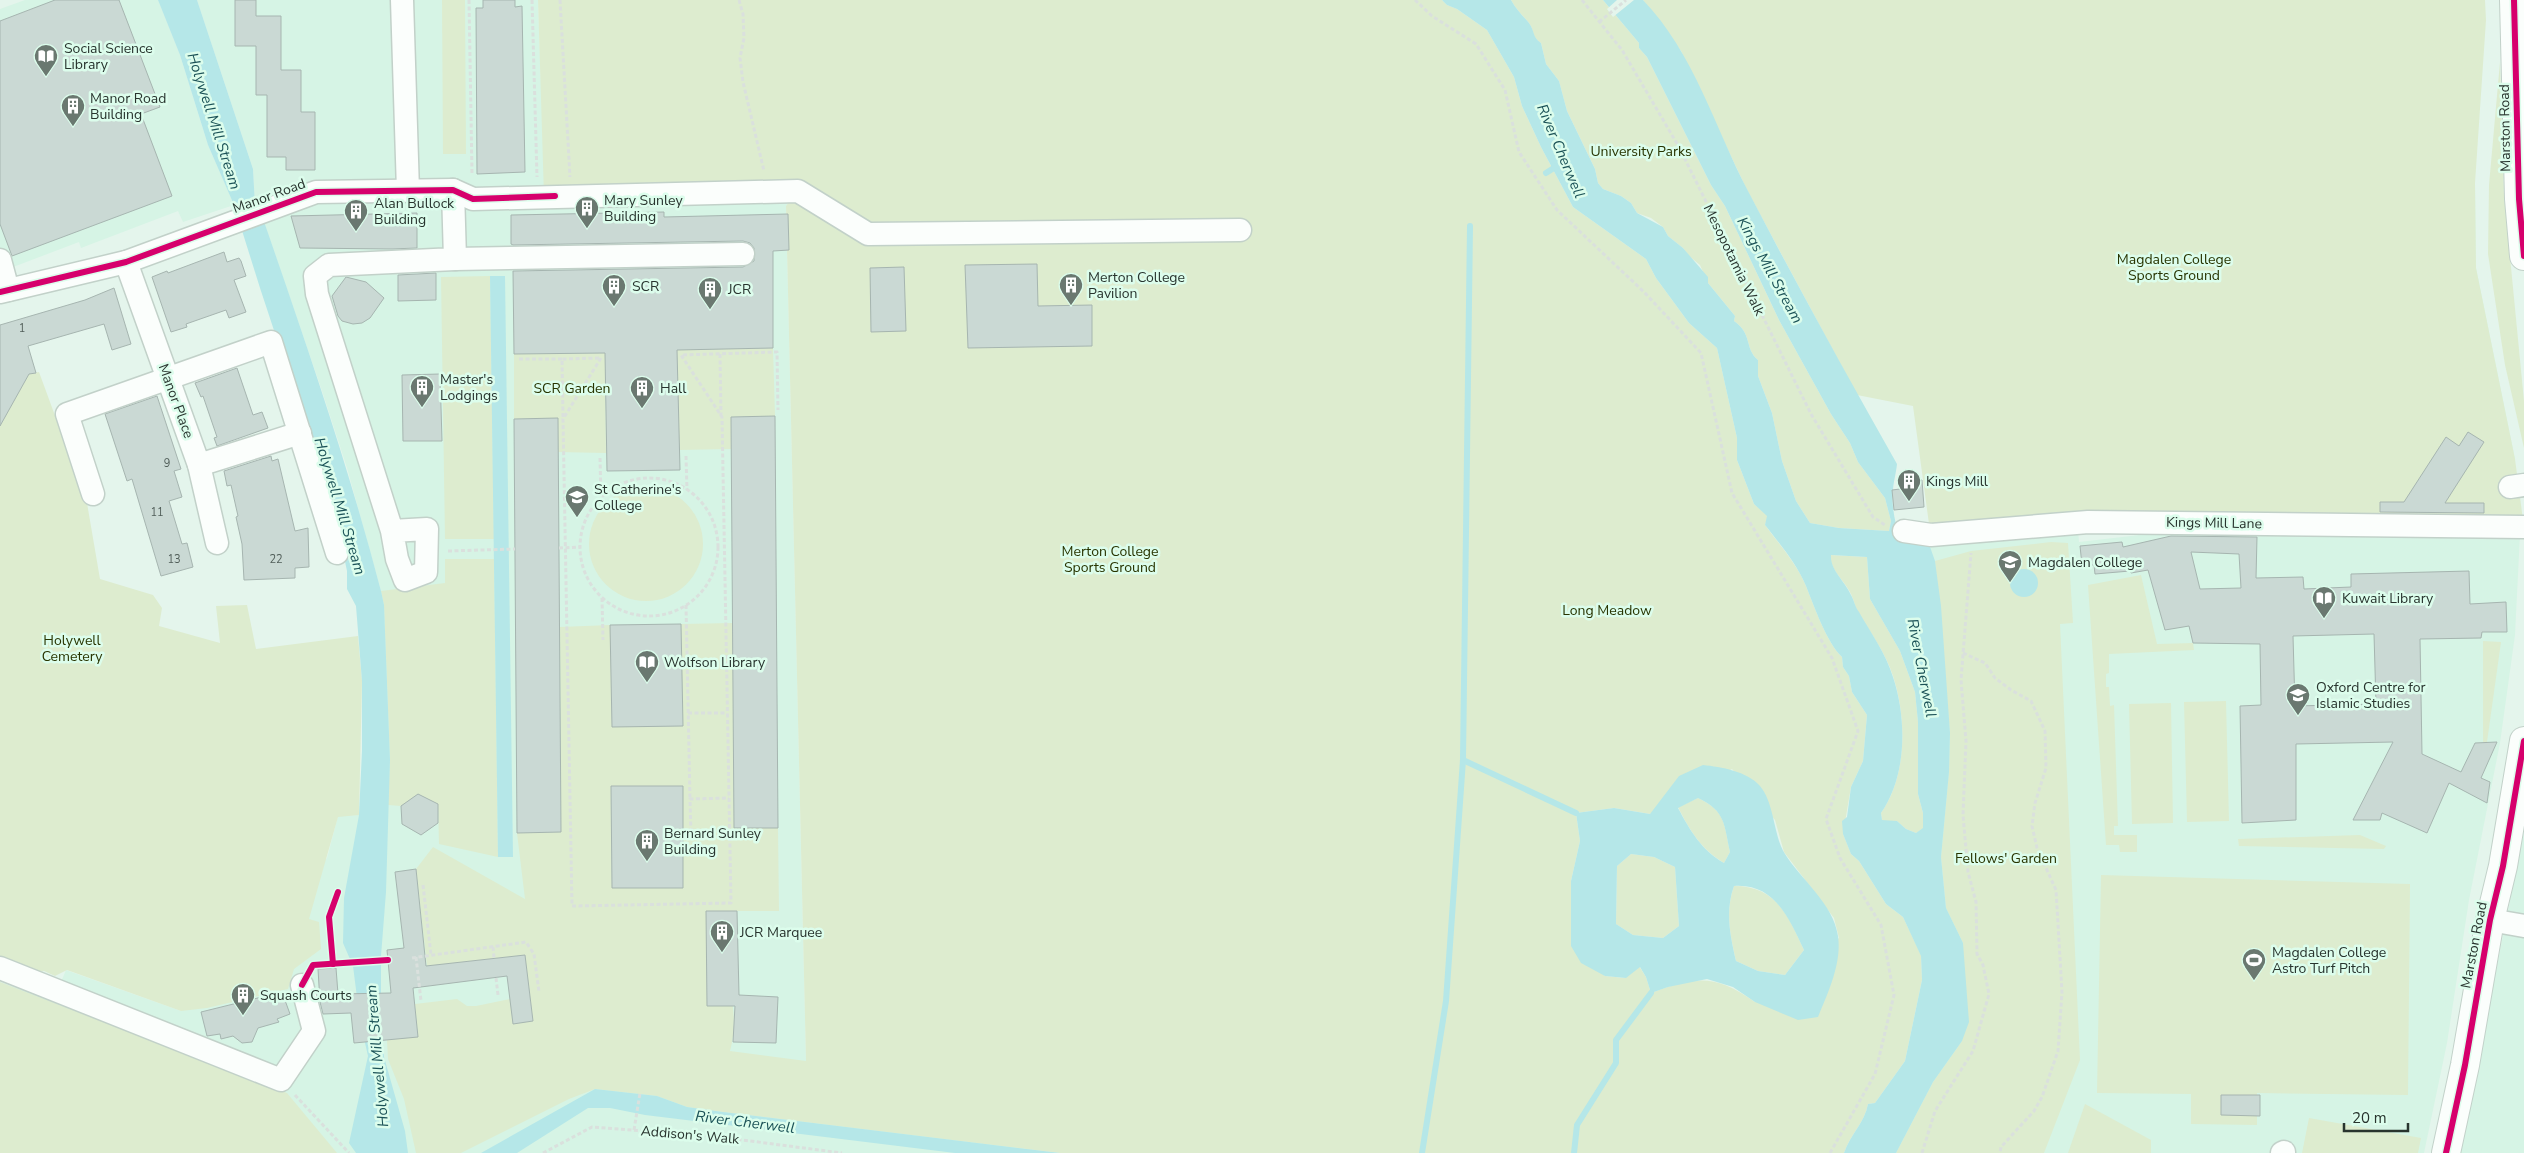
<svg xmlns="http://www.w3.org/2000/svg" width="2524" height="1153" viewBox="0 0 2524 1153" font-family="'Nunito Sans',sans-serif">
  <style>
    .built { fill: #d6f4e5 }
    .green { fill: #ddeccf; fill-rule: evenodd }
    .water { fill: #b5e7e8; fill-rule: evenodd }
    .pier { fill: #e4f5ec }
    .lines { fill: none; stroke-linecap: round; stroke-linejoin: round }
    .stream { stroke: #b5e7e8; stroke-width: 6 }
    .building { fill: #cad9d4; stroke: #a6b5b0; fill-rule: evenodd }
    .minor-casing { stroke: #c2d1c9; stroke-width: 25 }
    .major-casing { stroke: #c2d1c9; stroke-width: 30 }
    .path { stroke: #dae0dd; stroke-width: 3; stroke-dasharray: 4 2.5; stroke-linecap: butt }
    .minor { stroke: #fbfefc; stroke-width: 22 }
    .major { stroke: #fbfefc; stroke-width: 28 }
    .cycleway-casing { stroke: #dcfdec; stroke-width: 9 }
    .cycleway { stroke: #d6006c; stroke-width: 6 }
    .labels { text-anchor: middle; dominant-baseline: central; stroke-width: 5; stroke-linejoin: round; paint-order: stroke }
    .number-label { font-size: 11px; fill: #505d58 }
    .poi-label { font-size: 14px; fill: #28342e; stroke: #dcfdec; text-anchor: start }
    .street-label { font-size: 14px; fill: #28342e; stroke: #dcfdec }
    .park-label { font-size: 14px; fill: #283400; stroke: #dcfdec }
    .water-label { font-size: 15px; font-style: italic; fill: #1b5257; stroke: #dcfdec }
  </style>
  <rect width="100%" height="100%" fill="#e4f5ec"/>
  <!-- built -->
  <g class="built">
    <path d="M25,0H158L180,55L208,145L234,205L183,222L178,211L81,248L79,242L0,272V9Z"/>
    <path d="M197,0H538L545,197L798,191L786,206L806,1061L894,1131L1060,1153H0V982L53,1001L66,970L181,1011L327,858L338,816L359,815L381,591L347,468L321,388L258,205H255L253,169Z"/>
    <path d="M2475,183L2476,268L2515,459L2077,518L2079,542L2200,528L2520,534L2515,635L2500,743L2469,900L2447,1043L2424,1153H1896L1946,908L1941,857L1929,544Z"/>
    <path d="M2524,832V1153H2459Z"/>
  </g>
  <!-- green -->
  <g class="green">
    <path d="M442,0H465L466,154H443Z"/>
    <path d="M538,0H1442L1447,5L1457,9L1487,30L1514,77L1522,106L1541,147L1573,207L1646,259L1656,278L1689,323L1717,348L1737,438V460L1754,504L1768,516L1765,525C1779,544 1797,564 1806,586C1814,606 1827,643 1842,657L1843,667L1849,676L1852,692L1867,715L1863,761L1851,787L1843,834L1851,854L1859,861L1886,904L1903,917L1921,955L1922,980L1905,1061L1875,1103L1868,1104C1865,1122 1850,1135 1844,1153H1060L723,1112L687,1107L657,1096L595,1089L569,1099L461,1153H416L404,1099L388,1059L387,1040L418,1036L415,1004L457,999L467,1006H476L510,999L513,1024L533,1021L525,955L427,966L416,869L433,847L525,899L517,833L561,832L560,627L610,625L683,726L681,624L733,623L734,828H778L779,911H706C720,956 743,1005 730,1051L806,1061L786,206L797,191L544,197ZM1732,769L1775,820L1784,852L1834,918L1839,938L1755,1002C1715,974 1696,976 1651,993L1646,977L1639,966L1625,978L1605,976L1571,945V881L1580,841L1576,813L1614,808L1650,814ZM611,786H683V888H612Z"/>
    <path d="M1511,0H1603L1639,43V48L1647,57L1711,185L1725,206L1779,320L1831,414L1850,443L1858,462L1885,498L1891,521L1889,531L1839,528L1810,523L1796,501L1782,461L1772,413L1758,376V360C1744,348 1753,334 1734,321L1735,316L1708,283L1700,265L1689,256L1683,248L1668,236L1663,227L1651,218L1637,213L1631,203L1621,196L1603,189L1598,183L1595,169L1567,111L1559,81L1546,64L1541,43C1531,36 1535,32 1529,23C1522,15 1516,9 1511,0Z"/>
    <path d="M1643,0H2485L2486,20L2475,183L2476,268L2515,459L2523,520L1929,524L1913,406L1857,395L1747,190L1681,51Z"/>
    <path d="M2500,62L2504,195L2524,401V448L2505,365L2488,254L2489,185Z"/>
    <path d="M490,276L494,539H445L441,277Z"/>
    <path d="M773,348L775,416L731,417V449L679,450L677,350Z"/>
    <path d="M605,353L606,453L558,452V418L514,419V354Z"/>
    <path d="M39,372L87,503L100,579L153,595L162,608L159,626L220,643L216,606L247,605L256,649L358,636L362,681L359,815L338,817L309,919L319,922L321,949L294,969L288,989L207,1008L181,1011L67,970L55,976L44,971L34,973L0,959V401L29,374Z"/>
    <circle cx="646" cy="544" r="57"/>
    <path d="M2051,542L2068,543L2073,623L2060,624L2080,1060L2044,1153H1896L1933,1082L1962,1041L1963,943L1946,908L1941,857L1949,772L1950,733L1935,561L1971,551Z"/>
    <path d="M1830,555L1867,557L1870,599L1900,651L1915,692L1918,722V794L1923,813V829L1916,833L1906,829L1897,821H1882L1881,813C1907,776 1907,719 1893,676C1886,654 1871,633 1858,612C1855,607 1854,600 1851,594C1845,581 1830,570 1830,555Z"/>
    <path d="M445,559H494L498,857L439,844L438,804L418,794L401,806L388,805L390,760L384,605L381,591L445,583Z"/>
    <path d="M2141,575L2157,644L2193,643L2194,650L2109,654V673L2106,674V687H2109L2110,706L2114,705L2118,826H2114V835H2137V852H2120L2119,845H2106L2088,585Z"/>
    <path d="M2483,641L2501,642L2487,742H2483Z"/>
    <path d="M2226,701L2229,821L2187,822L2184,702Z"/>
    <path d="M2171,703L2173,823L2132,824L2129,704Z"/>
    <path d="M1698,798C1726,811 1724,824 1730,852L1724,863C1701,849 1690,831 1678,807Z"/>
    <path d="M2360,835L2386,846L2384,849L2239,846L2238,839Z"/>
    <path d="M1631,854L1654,857L1675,867L1679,926L1663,938L1633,935L1616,924L1617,866Z"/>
    <path d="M2101,875L2410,884L2408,1095L2257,1093V1125L2191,1124V1094L2097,1093Z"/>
    <path d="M1734,886C1777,886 1788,916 1804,950L1785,975L1758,971L1736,961C1730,934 1725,912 1734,886Z"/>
    <path d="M0,982L287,1093L337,1153H0Z"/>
    <path d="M2085,1104L2151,1140V1153H2068Z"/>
    <path d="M2309,1118L2421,1138L2418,1153H2302Z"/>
  </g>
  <!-- water -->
  <g class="water">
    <path d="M158,0H197L253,169L255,205L258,204C302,332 347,460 381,591L384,605L390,760L386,892L381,956V1019L384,1057L405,1131L408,1153H356L349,1143L368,1056L360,1021L353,966L343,943L344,898L359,815L362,751V681L356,606L347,589V571L336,518L260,288L234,205L208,145L180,55Z"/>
    <path d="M1442,0H1511C1516,9 1522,15 1529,23C1535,31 1532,37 1541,43L1546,64L1559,81L1567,111L1595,169L1598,183L1603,189L1621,196L1631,203L1637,213L1663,227L1668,236L1683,248L1708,277V283L1735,316L1734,321C1753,334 1744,348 1758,360V376L1772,413L1782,461L1796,501L1810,523L1839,528L1889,531L1891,521L1885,498L1858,462L1850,443L1831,414L1779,320L1725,206L1711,185L1647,57L1639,48V43L1603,0H1643C1694,53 1715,128 1748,191C1796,283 1846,374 1897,464C1896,474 1893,483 1893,492C1891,507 1896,525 1900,540L1929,544L1935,561L1941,606L1950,733L1949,772L1941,857L1946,908L1963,943L1969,1022L1962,1041L1933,1082L1896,1153H1844C1850,1135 1865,1122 1868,1104L1875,1103L1905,1061L1922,980L1921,956L1903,917L1886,904L1859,861L1851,854L1843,834L1842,821L1847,817L1851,787L1863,761L1867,715L1852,692L1849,676L1843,667L1842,657C1827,643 1814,606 1806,586C1797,564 1779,543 1765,525L1767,516L1754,504L1737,460V438L1717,348L1689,323L1656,278L1646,259L1573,207L1541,147L1522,106L1514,77L1487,30L1457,9L1447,5ZM1831,555L1867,557L1870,599L1900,651L1915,692L1918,722V794L1923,813V828L1916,833L1906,829L1897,821L1882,820L1881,813C1907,776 1907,719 1893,677C1886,654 1871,633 1859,612C1855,607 1854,600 1851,595C1845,581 1830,570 1831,555Z"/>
    <path d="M490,276H505L513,857H498Z"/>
    <circle cx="2024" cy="583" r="14"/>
    <path d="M1703,765C1721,767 1747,771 1760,786C1775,804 1773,835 1785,854C1802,881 1833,903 1838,936C1842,963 1828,993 1818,1017L1798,1020L1755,1002L1733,987L1707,979L1668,987L1651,993L1646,977L1640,967L1626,978L1605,976L1581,963L1571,946V881L1580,841L1576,813L1614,808L1650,814L1679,776ZM1698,798C1726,811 1724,825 1730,852L1724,863C1701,850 1690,830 1678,808ZM1631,854L1654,857L1675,867L1679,926L1663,938L1633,935L1616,924L1617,866ZM1734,886C1775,883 1789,919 1804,950L1785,975L1758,971L1736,961C1730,935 1725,911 1734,886Z"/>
    <path d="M595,1089L657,1096L687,1107L723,1112L1060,1153H955L645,1115L610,1108H588L517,1153H481Z"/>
  </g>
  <!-- pier -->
  <path class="pier" d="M1617,0H1634L1613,17L1607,9Z"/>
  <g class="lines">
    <!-- stream -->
    <g class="stream">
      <path d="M1546,173L1560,164"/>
      <path d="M1463,760L1576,813"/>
      <path d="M1422,1153L1446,1001L1463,760L1470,226"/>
      <path d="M1574,1153L1577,1125L1616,1063V1040L1651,993"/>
    </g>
  </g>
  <!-- building -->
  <g class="building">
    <path d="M55,0H119L160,107L141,114L172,196L12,256L0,224V21Z"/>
    <path d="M235,0H256V16H281V70H301V112H315V170H286V157H267V95H256V46H235Z"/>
    <path d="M483,0H515V7L522,6L525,172L477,174L476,8H483Z"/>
    <path d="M664,212V217L788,214L789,250L773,251V348L677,350L680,470L607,471L605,353L514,354L513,271L743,267L754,261V248L750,243L743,241L513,245L511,244V215Z"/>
    <path d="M417,213V248L392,249L300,248L291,216Z"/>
    <path d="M224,252L227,262L239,258L241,261L246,276L234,280L246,312L229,318L226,310L186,324L187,327L171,332L152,277L167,271L168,273Z"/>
    <path d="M1037,264L1038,306L1092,305V346L968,348L965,265Z"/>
    <path d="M904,267L906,331L871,332L870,268Z"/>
    <path d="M436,273V300L398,301V275Z"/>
    <path d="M346,277L366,282L384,298L370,318L362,323L353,324L342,321L338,316L332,296Z"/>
    <path d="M114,288L131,344L112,350L104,324L28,346L36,373L29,374L0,426V325L85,300Z"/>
    <path d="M237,368L253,415L262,412L268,428L217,446L214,438L217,437L203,396L201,397L195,383Z"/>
    <path d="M440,374L442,441H403L402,375Z"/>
    <path d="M157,396L181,469L174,471L182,497L169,501L182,544L187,543L193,567L161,576L132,479L127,481L105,414Z"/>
    <path d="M775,416L778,828H734L731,417Z"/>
    <path d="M558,418L561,832L517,833L514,419Z"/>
    <path d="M2468,432L2484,442L2445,503H2484V513L2380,512V502H2404L2446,437L2459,446Z"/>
    <path d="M271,456L272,461L278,459L295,531L308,528L309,567L295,568V578L244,580L242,544L236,517L238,516L231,485L227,486L224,471Z"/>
    <path d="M1922,480L1924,507L1894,510L1892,490L1900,489V482Z"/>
    <path d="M2171,536L2257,537L2256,578L2303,577L2304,589L2351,587V574L2469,571L2470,604L2506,602L2507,632H2482L2481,638L2420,639L2422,754L2461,772L2475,743L2497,742L2481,778L2490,782L2487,803L2449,783L2427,833L2382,813L2380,820H2353L2393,742L2296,744V820L2242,823L2240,706L2261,705L2260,644L2193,643L2189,626L2165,630L2148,570L2131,573L2130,571L2095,574L2094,565H2082L2080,546L2122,542L2123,547ZM2191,552L2239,554L2241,588L2200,589ZM2374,634L2376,704L2295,706L2293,636Z"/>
    <path d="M681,624L683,726L612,727L610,625Z"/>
    <path d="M611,786H683V888H612Z"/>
    <path d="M418,794L438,804V823L421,835L402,824L401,806Z"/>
    <path d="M416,869L426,966L525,955L533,1021L513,1024L507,976L413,988L418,1037L354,1043L351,1013L323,1014L320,1002L318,969L336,968L338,994L391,993L387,950L404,948L395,872Z"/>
    <path d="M706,911H737L739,995L778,997L776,1043L733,1042L735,1006H707Z"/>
    <path d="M282,992L290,1014L277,1019L279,1022L258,1028L252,1042L242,1043L233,1036L221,1039L220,1034L207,1036L201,1012Z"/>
    <path d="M2221,1095H2260V1116L2221,1115Z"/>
  </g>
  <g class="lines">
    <!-- minor casing -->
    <g class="minor-casing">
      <g id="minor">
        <path d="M402,0L408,191"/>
        <path d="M455,259L743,254"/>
        <path d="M0,260L8,290"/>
        <path d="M126,262L199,465L217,543"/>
        <path d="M0,292L126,262L316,192L453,190L473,199L798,191L868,234L1240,230"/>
        <path d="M199,465L300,433"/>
        <path d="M2510,487L2524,485"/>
        <path d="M93,494L67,414L271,342L337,553"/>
        <path d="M392,531L427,529L426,572L405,580L397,559L392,531L317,294L315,276L329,265L455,259L453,190"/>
        <path d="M1904,531L1931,535L2088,522L2524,527"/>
        <path d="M2490,920L2524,926"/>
        <path d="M0,968L281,1080L314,1031L302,985"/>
        <path d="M2282,1153L2284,1152"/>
      </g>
    </g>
    <!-- major casing -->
    <g class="major-casing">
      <g id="major">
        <path d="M2514,0L2519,199L2524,256"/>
        <path d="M2446,1153L2465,1065L2490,920L2503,866L2524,741"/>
      </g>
    </g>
    <!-- path -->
    <g class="path">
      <path d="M469,0L472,174"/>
      <path d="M532,0L537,177"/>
      <path d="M560,0L570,177"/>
      <path d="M739,0L743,14L744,38L740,58L743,82L764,171"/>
      <path d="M1415,0L1432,16L1476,44L1505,90L1519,152L1557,210L1644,292L1701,353L1732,493L1832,658L1858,731L1826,819L1840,858L1881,925L1894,995L1875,1074L1830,1153"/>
      <path d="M1582,0L1622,50L1679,147L1811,414L1873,517L1885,525"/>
      <path d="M1599,22L1626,0"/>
      <path d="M720,354L721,416"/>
      <path d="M601,358L563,419L572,906L731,903L722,417L681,355L777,352L778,410"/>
      <path d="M519,359H562"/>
      <path d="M563,417L562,359L600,358"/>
      <path d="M686,456L687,490"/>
      <path d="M600,458L601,497"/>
      <circle cx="649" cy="547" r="69"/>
      <path d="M559,548L580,547"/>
      <path d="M448,551L515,549"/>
      <path d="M602,598L603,640"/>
      <path d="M686,605L690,799"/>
      <path d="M1963,653L1985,663L1995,678L2011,690L2031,701L2045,731L2046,768L2035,803L2032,826L2037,848L2056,890L2062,992L2058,1051L2042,1097L2034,1111L2001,1147L2000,1153"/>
      <path d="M688,713H727"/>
      <path d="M683,836L691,837L690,799L729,798"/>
      <path d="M423,885L431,955"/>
      <path d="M493,947L494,958"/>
      <path d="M416,957L421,1001"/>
      <path d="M412,958L526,942L534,954L539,992"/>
      <path d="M496,978L498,995"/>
      <path d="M295,1095L349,1153"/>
      <path d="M634,1130L640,1093"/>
      <path d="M543,1153L592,1127L712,1136L842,1153"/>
      <path d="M1922,1153L1935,1111L1973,1051L1989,994L1983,965L1977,954L1976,902L1968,872L1963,815L1966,741L1961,680L1971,553"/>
    </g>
    <!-- minor -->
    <use href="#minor" class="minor"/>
    <!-- major -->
    <use href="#major" class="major"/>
    <!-- cycleway casing -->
    <g class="cycleway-casing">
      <g id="cycleway">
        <path d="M2514,0L2519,199L2524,256"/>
        <path d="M0,292L126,262L316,192L453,190L473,199L555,196"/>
        <path d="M333,964L329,917L338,892"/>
        <path d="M302,985L313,965L388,960"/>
        <path d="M2446,1153L2465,1065L2490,920L2503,866L2524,741"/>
      </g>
    </g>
    <!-- cycleway -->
    <use href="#cycleway" class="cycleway"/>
  </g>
  <!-- icons -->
  <defs>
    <g id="library-pin" transform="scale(1.25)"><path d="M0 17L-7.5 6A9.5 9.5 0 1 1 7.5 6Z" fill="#6a7870" stroke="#dcfdec"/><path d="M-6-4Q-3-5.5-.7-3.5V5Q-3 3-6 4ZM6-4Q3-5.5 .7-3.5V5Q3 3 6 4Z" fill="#fff"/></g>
    <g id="building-pin" transform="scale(1.25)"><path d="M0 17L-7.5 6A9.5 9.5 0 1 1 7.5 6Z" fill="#6a7870" stroke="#dcfdec"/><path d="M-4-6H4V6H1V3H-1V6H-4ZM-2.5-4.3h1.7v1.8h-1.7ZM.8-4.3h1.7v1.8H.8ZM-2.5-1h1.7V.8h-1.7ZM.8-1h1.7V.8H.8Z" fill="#fff"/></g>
    <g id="university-pin" transform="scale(1.25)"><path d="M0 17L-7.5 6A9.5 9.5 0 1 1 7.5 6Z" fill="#6a7870" stroke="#dcfdec"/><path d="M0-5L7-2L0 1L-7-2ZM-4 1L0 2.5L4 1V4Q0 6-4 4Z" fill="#fff"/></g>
    <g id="stadium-pin" transform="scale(1.25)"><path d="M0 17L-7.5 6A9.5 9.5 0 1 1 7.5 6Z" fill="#6a7870" stroke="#dcfdec"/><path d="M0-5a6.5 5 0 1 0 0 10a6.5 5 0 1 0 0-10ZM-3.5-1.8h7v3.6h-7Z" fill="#fff"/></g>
  </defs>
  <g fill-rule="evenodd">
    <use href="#library-pin" x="46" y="56"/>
    <use href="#building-pin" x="73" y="106"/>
    <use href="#building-pin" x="587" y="208"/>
    <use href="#building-pin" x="356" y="211"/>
    <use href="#building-pin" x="1071" y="285"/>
    <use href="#building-pin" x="614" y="286"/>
    <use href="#building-pin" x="710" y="289"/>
    <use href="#building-pin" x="422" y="387"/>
    <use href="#building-pin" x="642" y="388"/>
    <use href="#building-pin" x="1909" y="481"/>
    <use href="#university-pin" x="577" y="497"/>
    <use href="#university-pin" x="2010" y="562"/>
    <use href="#library-pin" x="2324" y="598"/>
    <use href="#library-pin" x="647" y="662"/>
    <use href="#university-pin" x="2298" y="695"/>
    <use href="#building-pin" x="647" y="841"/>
    <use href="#building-pin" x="722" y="932"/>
    <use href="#stadium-pin" x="2254" y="960"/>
    <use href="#building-pin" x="243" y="995"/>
  </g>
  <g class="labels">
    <!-- number labels -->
    <g class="number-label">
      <text x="22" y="328">1</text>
      <text x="167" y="463">9</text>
      <text x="157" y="512">11</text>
      <text x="174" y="559">13</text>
      <text x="276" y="559">22</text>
    </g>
    <!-- poi labels -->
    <g class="poi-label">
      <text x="64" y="48">Social Science<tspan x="64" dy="16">Library</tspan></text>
      <text x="90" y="98">Manor Road<tspan x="90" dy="16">Building</tspan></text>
      <text x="604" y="200">Mary Sunley<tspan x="604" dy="16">Building</tspan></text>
      <text x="374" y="203">Alan Bullock<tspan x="374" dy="16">Building</tspan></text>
      <text x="1088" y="277">Merton College<tspan x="1088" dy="16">Pavilion</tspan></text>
      <text x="632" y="286">SCR</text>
      <text x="728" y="289">JCR</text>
      <text x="440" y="379">Master's<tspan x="440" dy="16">Lodgings</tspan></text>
      <text x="660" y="388">Hall</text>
      <text x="1926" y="481">Kings Mill</text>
      <text x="594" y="489">St Catherine's<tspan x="594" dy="16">College</tspan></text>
      <text x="2028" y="562">Magdalen College</text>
      <text x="2342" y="598">Kuwait Library</text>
      <text x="664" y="662">Wolfson Library</text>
      <text x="2316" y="687">Oxford Centre for<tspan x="2316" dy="16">Islamic Studies</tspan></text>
      <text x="664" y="833">Bernard Sunley<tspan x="664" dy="16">Building</tspan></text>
      <text x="740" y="932">JCR Marquee</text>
      <text x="2272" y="952">Magdalen College<tspan x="2272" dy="16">Astro Turf Pitch</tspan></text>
      <text x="260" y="995">Squash Courts</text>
    </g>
    <!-- street labels -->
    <g class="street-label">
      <text transform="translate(2505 128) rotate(-91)">Marston Road</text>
      <text transform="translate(269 196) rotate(-20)">Manor Road</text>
      <text transform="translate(1734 260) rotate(64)">Mesopotamia Walk</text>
      <text transform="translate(176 401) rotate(70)">Manor Place</text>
      <text transform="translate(2214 523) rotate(1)">Kings Mill Lane</text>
      <text transform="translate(2474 945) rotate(-79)">Marston Road</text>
      <text transform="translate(690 1135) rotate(5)">Addison's Walk</text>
    </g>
    <!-- park labels -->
    <g class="park-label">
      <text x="1641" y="151">University Parks</text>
      <text x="2174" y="259">Magdalen College<tspan x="2174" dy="16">Sports Ground</tspan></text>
      <text x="572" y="388">SCR Garden</text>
      <text x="1110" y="551">Merton College<tspan x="1110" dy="16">Sports Ground</tspan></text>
      <text x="1607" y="610">Long Meadow</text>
      <text x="72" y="640">Holywell<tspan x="72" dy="16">Cemetery</tspan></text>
      <text x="2006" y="858">Fellows' Garden</text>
    </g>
    <!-- water labels -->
    <g class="water-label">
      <text transform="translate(214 121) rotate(72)">Holywell Mill Stream</text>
      <text transform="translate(1561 151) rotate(67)">River Cherwell</text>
      <text transform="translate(1770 270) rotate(61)">Kings Mill Stream</text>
      <text transform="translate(340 506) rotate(73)">Holywell Mill Stream</text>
      <text transform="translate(1922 668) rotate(79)">River Cherwell</text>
      <text transform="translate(377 1056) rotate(-95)">Holywell Mill Stream</text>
      <text transform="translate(745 1122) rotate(7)">River Cherwell</text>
    </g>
  </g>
  <!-- scale -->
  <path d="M2344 1123v8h64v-8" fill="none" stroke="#28342e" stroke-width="2.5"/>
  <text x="2352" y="1123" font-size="15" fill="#28342e" stroke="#dcfdec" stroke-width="4" paint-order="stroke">20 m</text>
</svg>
